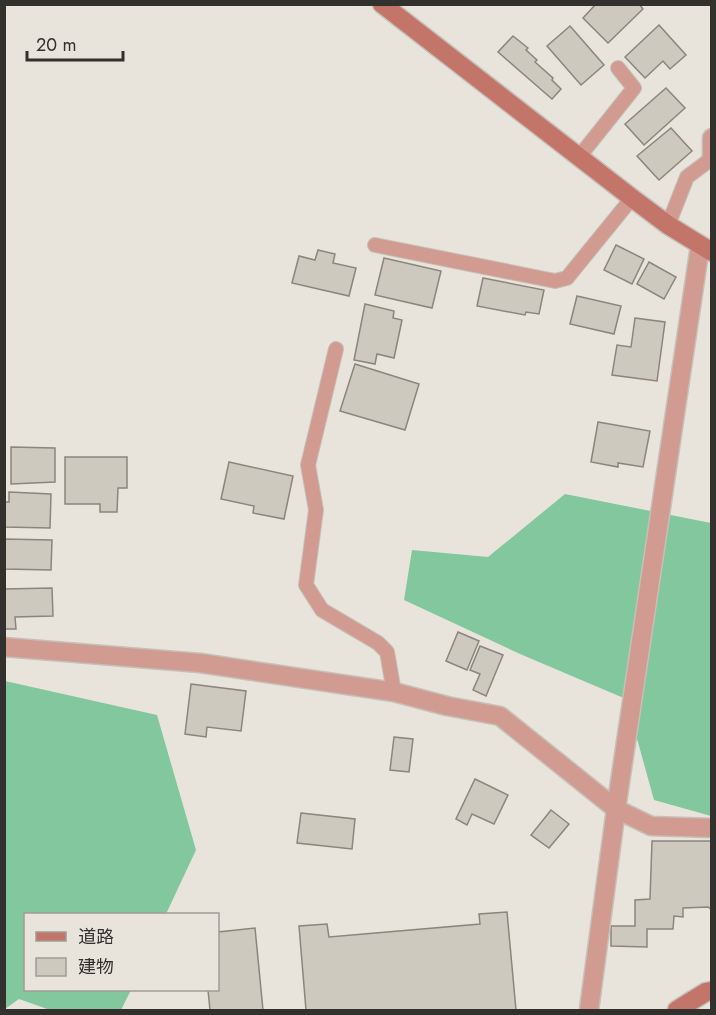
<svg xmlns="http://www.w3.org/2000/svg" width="716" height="1015" viewBox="0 0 716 1015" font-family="Jost,'Noto Sans JP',sans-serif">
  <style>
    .forest { fill: #83c79e }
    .building { fill: #cdc9bf; stroke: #8a857d; stroke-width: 1.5 }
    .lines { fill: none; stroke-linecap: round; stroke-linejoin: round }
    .lane-casing { stroke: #c5c0b8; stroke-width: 16 }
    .street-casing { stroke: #c5c0b8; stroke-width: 21 }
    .secondary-casing { stroke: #c5c0b8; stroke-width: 21 }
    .lane { stroke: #d29b92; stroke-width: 14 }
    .street { stroke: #d29b92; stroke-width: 18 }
    .secondary { stroke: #c4756a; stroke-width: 18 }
  </style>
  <rect width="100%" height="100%" fill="#e9e4db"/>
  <!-- forest -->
  <g class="forest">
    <path d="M565,494L711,523V816L654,800L626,699L520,654L404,600L412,550L488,557Z"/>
    <path d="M5,681L157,715L196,850L166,914H26V990H131L121,1010H50L19,999L5,1009Z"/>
  </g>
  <!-- building -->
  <g class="building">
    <path d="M596,4H639L643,9L608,43L583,18Z"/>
    <path d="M659,25L686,55L670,69L663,61L645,78L625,57Z"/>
    <path d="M570,26L604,65L581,85L547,46Z"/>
    <path d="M513,36L528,48L526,50L537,60L535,62L553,78L552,80L561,89L552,99L498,52Z"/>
    <path d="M666,88L685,108L644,145L625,124Z"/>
    <path d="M671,128L692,151L659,180L637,156Z"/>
    <path d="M616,245L644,259L632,284L604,270Z"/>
    <path d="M318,250L335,254L333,263L356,268L349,296L292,283L299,256L315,260Z"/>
    <path d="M384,258L441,271L432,308L375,295Z"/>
    <path d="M649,262L676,277L664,299L637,284Z"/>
    <path d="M483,278L544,290L539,314L526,312L525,315L477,306Z"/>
    <path d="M577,296L621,306L614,334L570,324Z"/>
    <path d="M365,304L394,311L393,318L402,320L394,358L377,354L375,364L354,360Z"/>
    <path d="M635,318L665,322L657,381L612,375L617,345L631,347Z"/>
    <path d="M355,364L419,384L405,430L340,411Z"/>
    <path d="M598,422L650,431L643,467L618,463V467L591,462Z"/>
    <path d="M11,447L55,448V482L11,484Z"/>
    <path d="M65,457H127V488H118L117,512H100V504H65Z"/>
    <path d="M229,462L293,476L284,519L253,513L254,506L221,499Z"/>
    <path d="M9,492L51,494L50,528L4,527V502H9Z"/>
    <path d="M4,539L52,540L51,570L4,569Z"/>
    <path d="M52,588L53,616L15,617L16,629H4V589Z"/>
    <path d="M458,632L479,641L467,670L446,661Z"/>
    <path d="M480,646L503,655L486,696L473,690L480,674L470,670Z"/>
    <path d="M191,684L246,691L241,731L207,727L206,737L185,734Z"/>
    <path d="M394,737L413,739L409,772L390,770Z"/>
    <path d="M475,779L508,795L494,824L472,814L467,825L456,819Z"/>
    <path d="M551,810L569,824L549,848L531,835Z"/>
    <path d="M301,813L355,819L352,849L297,843Z"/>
    <path d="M652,841H712V910L708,907L683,908V917L674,916L673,929H647V947L611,946V926H635V900L650,899Z"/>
    <path d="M507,912L516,1010H306L299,926L327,924L329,937L480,924L479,914Z"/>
    <path d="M255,928L263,1010H210L208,990H218V932Z"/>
  </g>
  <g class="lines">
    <!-- lane casing -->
    <g class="lane-casing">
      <g id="lane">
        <path d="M579,157L634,88L618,68"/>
        <path d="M668,225L687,177L711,159"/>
        <path d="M375,245L555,281L567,278L632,198"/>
        <path d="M336,349L308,465L316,510L306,585L322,610L378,643L387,652L394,692"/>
      </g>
    </g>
    <!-- street casing -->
    <g class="street-casing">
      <g id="street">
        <path d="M712,138V160"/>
        <path d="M4,647L200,663L394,692L447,706L500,716L616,809L651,826L712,828"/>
        <path d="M589,1010L616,809L700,246"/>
      </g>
    </g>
    <!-- secondary casing -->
    <g class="secondary-casing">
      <g id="secondary">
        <path d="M382,4L632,198L668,225L712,252"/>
        <path d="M677,1010L706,992L712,991"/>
      </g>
    </g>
    <!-- lane -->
    <use href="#lane" class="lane"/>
    <!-- street -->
    <use href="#street" class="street"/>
    <!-- secondary -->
    <use href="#secondary" class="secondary"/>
  </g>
  <!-- border -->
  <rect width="716" height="1015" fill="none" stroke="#33312e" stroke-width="12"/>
  <!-- legend -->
  <rect x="24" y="913" width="195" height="78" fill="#e9e4db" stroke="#a09c96" stroke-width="1.5"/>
  <rect x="36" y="932" width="30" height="9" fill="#c4756a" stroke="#a09c96" stroke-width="1.5"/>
  <text x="78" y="943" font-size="18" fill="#33312e">道路</text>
  <rect x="36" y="958" width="30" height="18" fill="#cdc9bf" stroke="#a09c96" stroke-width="1.5"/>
  <text x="78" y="973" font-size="18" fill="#33312e">建物</text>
  <!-- scale -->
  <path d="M27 51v9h96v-9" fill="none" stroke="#33312e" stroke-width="3"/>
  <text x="36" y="51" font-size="18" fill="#33312e" stroke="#e9e4db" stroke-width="4.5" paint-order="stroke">20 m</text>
</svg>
